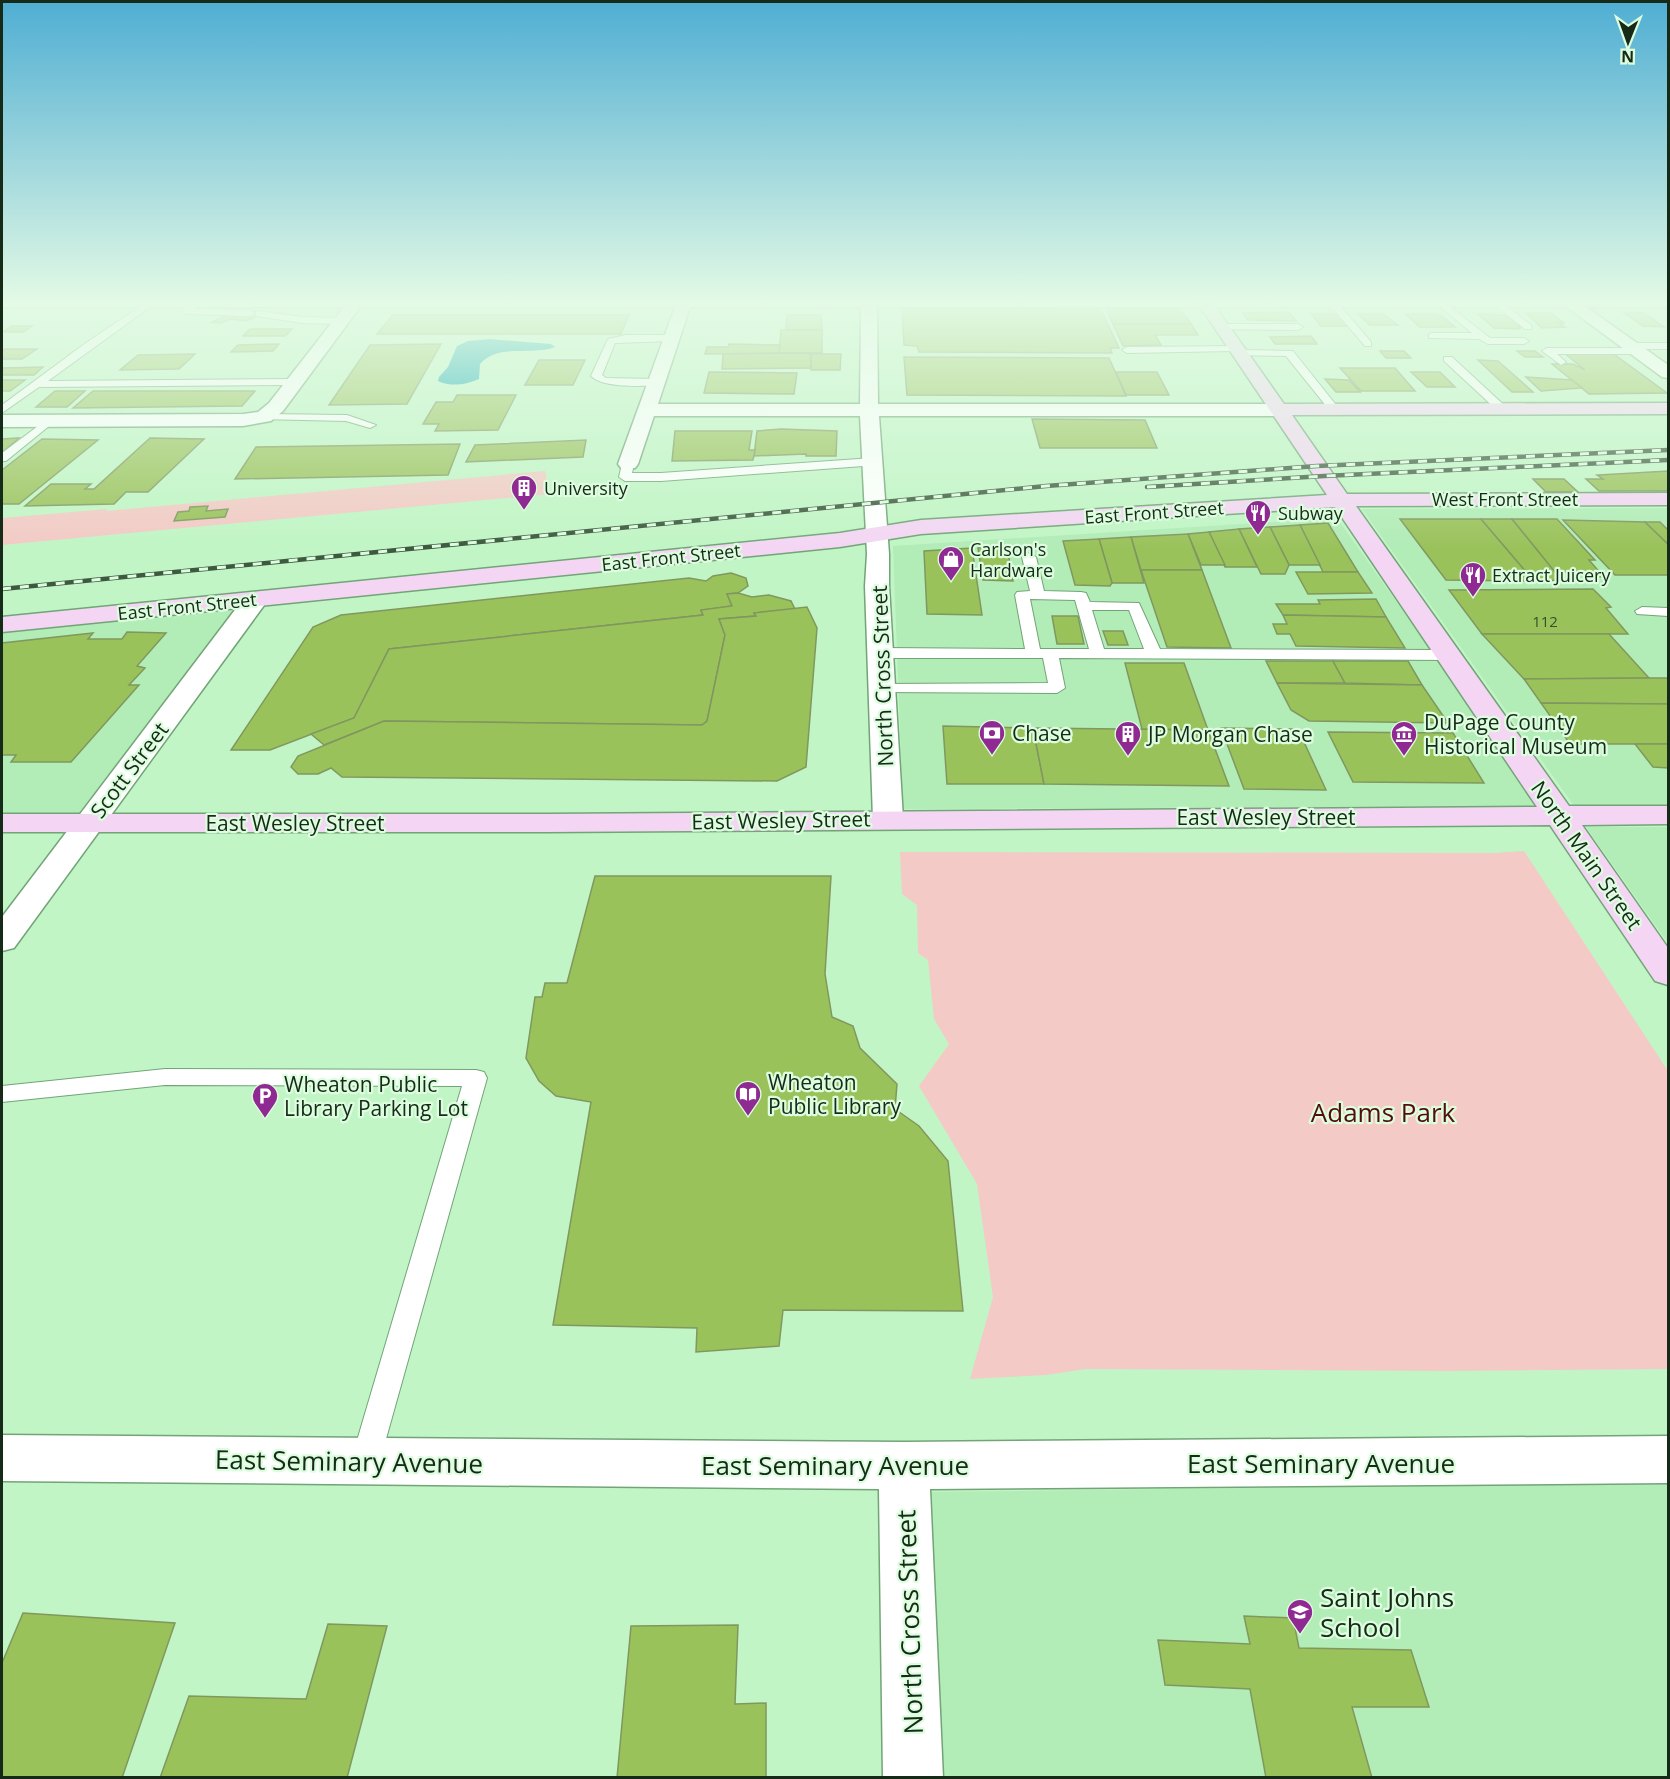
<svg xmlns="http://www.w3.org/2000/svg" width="1670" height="1779" viewBox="0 0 1670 1779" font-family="'Open Sans',sans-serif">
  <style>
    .built { fill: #b2ecb7 }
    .green { fill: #f3cac5 }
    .water { fill: #09a4b3 }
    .building { fill: #9ac25b; stroke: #80985f; stroke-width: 1.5 }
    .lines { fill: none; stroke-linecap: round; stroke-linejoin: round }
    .lane-casing { stroke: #72a477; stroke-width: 2 }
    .street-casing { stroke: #72a477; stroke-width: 3 }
    .secondary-casing { stroke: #72a477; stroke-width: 3 }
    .lane { fill: #fff; fill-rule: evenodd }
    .street { fill: #fff; fill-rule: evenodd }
    .secondary { fill: #f4d6f4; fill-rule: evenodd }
    .rail-casing { stroke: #3e5940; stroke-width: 4.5 }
    .rail { stroke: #ddfddf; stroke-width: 3; stroke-dasharray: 9; stroke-linecap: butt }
    .labels { text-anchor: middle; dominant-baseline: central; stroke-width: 4.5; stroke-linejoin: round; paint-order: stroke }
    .far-number-label { font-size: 15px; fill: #375029 }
    .far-poi-label { font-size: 18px; fill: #162a18; stroke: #ddfddf; text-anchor: start }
    .far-street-label { font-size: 18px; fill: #162a18; stroke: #ddfddf }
    .street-label { font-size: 21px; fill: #162a18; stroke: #ddfddf }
    .poi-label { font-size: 21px; fill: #162a18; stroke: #ddfddf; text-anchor: start }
    .near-park-label { font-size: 26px; fill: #530d0c; stroke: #ddfddf }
    .near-street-label { font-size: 26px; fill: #162a18; stroke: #ddfddf }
    .near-poi-label { font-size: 26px; fill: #162a18; stroke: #ddfddf; text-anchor: start }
  </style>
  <rect width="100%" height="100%" fill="#c1f5c5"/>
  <!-- built -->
  <g class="built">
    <path d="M1668,508V806L1575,807L1362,509Z"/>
    <path d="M1337,518L1541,806L903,809L893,546Z"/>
    <path d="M238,607L77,815H2V632Z"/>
    <path d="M1586,827H1668V943Z"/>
    <path d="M1668,1483V1777H937L926,1492Z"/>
  </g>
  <!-- green -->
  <g class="green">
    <path d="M545,471L550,494L2,545V518L107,509L106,511Z"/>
    <path d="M1524,851L1668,1071V1369L1448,1371L1086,1369L1046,1375L970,1379L993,1297L977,1184L919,1086L949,1044L934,1019L928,960L918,953L917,905L902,894L900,852L1495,853Z"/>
  </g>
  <!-- water -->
  <path class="water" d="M490,339L551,344L555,347C532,356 499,343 480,364L479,379C466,385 451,387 438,381L439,377L448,367L457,346L468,341Z"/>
  <!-- building -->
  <g class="building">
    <path d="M902,309L1101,310L1119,348H1110L1112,353L919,352L917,346L904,345Z"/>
    <path d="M1106,309H1180L1191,324H1113Z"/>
    <path d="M255,311L264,313L246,321L231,319L220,323L212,322L231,313L244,315Z"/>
    <path d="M1289,312L1296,321L1248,320L1243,313Z"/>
    <path d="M1623,312L1644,313L1664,327L1643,326Z"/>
    <path d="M1526,313H1551L1564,323H1559L1565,327L1542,328Z"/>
    <path d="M1311,314H1335L1342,316L1350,326H1321Z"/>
    <path d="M1358,314H1383L1398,325H1370Z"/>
    <path d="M1405,314H1435L1442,316L1455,327H1420Z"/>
    <path d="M1478,314L1505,315L1521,327H1518L1520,329L1494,328Z"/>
    <path d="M393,315H629L621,334H377Z"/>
    <path d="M787,315H821L822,330H786Z"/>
    <path d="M1113,324H1191L1198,335H1155L1161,345L1123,346Z"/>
    <path d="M12,326H32L23,332H3Z"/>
    <path d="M250,329H292L285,336H243Z"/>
    <path d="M781,330H822V353H779Z"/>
    <path d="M1311,336L1317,344H1275L1270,337Z"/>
    <path d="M279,344L273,351L231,352L238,345Z"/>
    <path d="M441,344L407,404L329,405L370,345Z"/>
    <path d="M729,344L780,345L779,353L705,354L707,347H728Z"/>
    <path d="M5,349H37L22,359H2V351Z"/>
    <path d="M1380,351H1404L1411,358H1386Z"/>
    <path d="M1517,351H1535L1543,357H1525Z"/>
    <path d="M1563,352H1611L1667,393L1589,394L1552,364H1573L1585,370Z"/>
    <path d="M810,353L812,368L722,369L723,354Z"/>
    <path d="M195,354L179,369L120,370L138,355Z"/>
    <path d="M811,354H841L840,370H811Z"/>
    <path d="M904,357L1109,358L1126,396L907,395Z"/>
    <path d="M539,360H585L573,385H525Z"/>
    <path d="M1478,360L1498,361L1533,392H1512Z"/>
    <path d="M43,367L34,375H2V368Z"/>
    <path d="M1340,368H1395L1415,391H1361Z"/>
    <path d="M709,372L797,373L794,394L704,393Z"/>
    <path d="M1116,372H1157L1169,395H1126Z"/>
    <path d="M1411,372H1440L1455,387H1427Z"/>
    <path d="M1526,377L1572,380L1582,388L1541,391Z"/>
    <path d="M1325,379L1349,380L1360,392H1336Z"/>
    <path d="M2,380H25L10,391H2Z"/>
    <path d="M55,391H85L67,407H36Z"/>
    <path d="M93,391H255L242,406L73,408Z"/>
    <path d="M457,395H516L498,430L435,431L439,424H423L436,402H453Z"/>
    <path d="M1032,419L1145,420L1157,448H1040Z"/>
    <path d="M781,429L837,431L836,456H806V454L754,456L757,431Z"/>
    <path d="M675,431H752L749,450H755L753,460L672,461Z"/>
    <path d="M19,438L2,453V439Z"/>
    <path d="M150,438L204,439L148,492H126L114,504L25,506L51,484H91L85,489H94Z"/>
    <path d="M42,439L98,440L19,504H2V470Z"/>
    <path d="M586,440L583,457L466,462L475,445Z"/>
    <path d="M460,444L448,475L235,479L256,447Z"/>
    <path d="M1668,471V491H1599L1586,479H1603L1597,475Z"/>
    <path d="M1533,479H1564L1578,492H1546Z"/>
    <path d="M208,506L206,511L228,509L225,517L174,521L178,512L189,511L190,507Z"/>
    <path d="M1400,519H1481L1534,581L1446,580Z"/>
    <path d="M1481,519H1512L1562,580L1534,581Z"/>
    <path d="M1512,519H1557L1595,560H1589L1603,576L1592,579L1586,572H1555Z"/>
    <path d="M1563,520L1645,522L1668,544V575H1615Z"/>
    <path d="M1645,522H1660L1668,530V544Z"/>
    <path d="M1328,523L1358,572H1323L1300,525Z"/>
    <path d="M1300,525L1320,565H1289L1270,527Z"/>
    <path d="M1270,527L1289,565L1285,574H1261L1239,529Z"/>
    <path d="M1239,529L1257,567H1225L1209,532Z"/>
    <path d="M1209,532L1225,565H1201L1188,534Z"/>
    <path d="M1188,534L1202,570H1141L1131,537Z"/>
    <path d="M1131,537L1144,583H1112L1099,539Z"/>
    <path d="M1099,539L1112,583L1110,586L1075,585L1063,541Z"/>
    <path d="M1007,546L1013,581L983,580L978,548Z"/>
    <path d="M972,548L982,615L927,614L924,551Z"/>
    <path d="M1141,570H1202L1231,648L1167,647Z"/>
    <path d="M1296,572H1358L1372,593L1308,594Z"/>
    <path d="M731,573L746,578L748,586L738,593L727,594L732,606L701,610L703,615L389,649L354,718L270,750H231L313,627L341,615L689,578L706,581L713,576Z"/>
    <path d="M1593,589L1611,607L1606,608L1628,634H1482L1449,590Z"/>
    <path d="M738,593L752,597L769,595L791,601L795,609L754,613L756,616L719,619L725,635L707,721L702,725L384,721L324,745L311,734L354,718L389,649L703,615L701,610L732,606L727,594Z"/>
    <path d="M1376,599L1386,617L1283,615L1276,604H1320L1318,600Z"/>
    <path d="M807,607L817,628L806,767L777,781L342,777L331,768L318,774H298L291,767L298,756L384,721L702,725L707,721L725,635L719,619L756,616L754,613Z"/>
    <path d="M1283,615L1386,617L1405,648L1296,646L1290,634H1277L1273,624H1287Z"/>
    <path d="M1052,616H1078L1084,644H1057Z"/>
    <path d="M1103,631H1123L1128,645H1108Z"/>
    <path d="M127,632L166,633L137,666L145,668L129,685H139L71,762H11L16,755H2V643L93,633L88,639H122Z"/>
    <path d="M1482,634H1609L1649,678L1524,679Z"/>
    <path d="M1266,661H1333L1345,683H1277Z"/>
    <path d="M1333,661H1408L1422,685L1345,683Z"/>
    <path d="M1125,663H1184L1208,730L1142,729Z"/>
    <path d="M1649,678H1668V704L1541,703L1524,679Z"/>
    <path d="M1277,683L1422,685L1448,723L1309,721L1291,710Z"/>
    <path d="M1541,703L1668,704V744H1570Z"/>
    <path d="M943,726L1033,728L1044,784H947Z"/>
    <path d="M1033,728L1208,730L1229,786L1044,784Z"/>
    <path d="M1221,728L1298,729L1326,790L1244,789Z"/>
    <path d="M1328,732L1453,733L1484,783L1353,782Z"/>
    <path d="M1635,744H1668V768L1653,767Z"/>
    <path d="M595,876H831L825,974L832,1017L853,1026L860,1048L897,1084L895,1109L919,1126L948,1161L963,1311L783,1310L779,1346L696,1352L697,1328L553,1325L591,1102L556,1096L539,1081L526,1058L535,997H542L545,983H567Z"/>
    <path d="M23,1613L175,1623L122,1778H2V1663Z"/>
    <path d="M1244,1616L1293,1618L1299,1648L1411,1650L1429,1707H1352L1372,1778H1266L1250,1689L1165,1685L1158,1640L1250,1644Z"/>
    <path d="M328,1624L387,1626L347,1778H160L189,1696L306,1699Z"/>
    <path d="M738,1625L735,1704L766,1703V1778H617L631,1626Z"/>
  </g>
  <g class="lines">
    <!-- lane casing -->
    <g class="lane-casing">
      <g id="lane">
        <path d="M151,299H161L48,381L293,379L298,382L293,385L39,387L2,413V405L83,345Z"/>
        <path d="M195,299L200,302L193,309L250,310L255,313L250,316L186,314L182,310Z"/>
        <path d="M1440,299L1490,338H1524L1529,341L1524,344H1488L1479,339L1429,338V334L1432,333H1472L1437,304V300Z"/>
        <path d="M1329,300H1335L1371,342V346H1365L1329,304Z"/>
        <path d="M1493,300H1499L1531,325V329H1525L1493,304Z"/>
        <path d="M259,311L302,317L341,318L346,321L341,324L302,323L256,316V312Z"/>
        <path d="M1221,324H1298L1303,327L1298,330L1218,329V325Z"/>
        <path d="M626,335H672L677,338L672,341L615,343L602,375L606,378L657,379L662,382L661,384C644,387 603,388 591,376L608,339Z"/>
        <path d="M1632,343H1668V349H1643L1642,353L1639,354H1557L1566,362L1561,365L1542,351L1547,348H1629V344Z"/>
        <path d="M1238,346L1240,348L1235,351L1127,353L1122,350L1127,347Z"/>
        <path d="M1239,350L1293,351L1340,410L1339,412H1331L1286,356L1235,355V351Z"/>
        <path d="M1444,357H1452L1506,407V411H1498L1444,361Z"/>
        <path d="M264,414L347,415L376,425L370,428L346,421L260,419V415Z"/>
        <path d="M50,417L56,420L54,422L6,461H2V453Z"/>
        <path d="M873,458L877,459V465L661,481H625L619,477L622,464L628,460L634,464L632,473H661Z"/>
        <path d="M1029,553L1036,557L1044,591L1081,592L1086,593L1090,602L1139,603L1160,649L1448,650L1456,655L1448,660L1059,658L1065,688L1057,693L876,692L874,689L882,684L1048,683L1043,658H881L873,653L881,648L1025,649L1015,595L1017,592L1030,591L1022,557ZM1030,599L1075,600L1089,649H1040ZM1092,610H1129L1144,649H1104Z"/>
        <path d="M1642,607L1668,608V616L1637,614L1635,611Z"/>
        <path d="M165,1069L476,1070L484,1072L487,1078L377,1471L366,1475L355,1471L351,1461L462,1086L165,1085L2,1102V1086Z"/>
      </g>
    </g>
    <!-- street casing -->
    <g class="street-casing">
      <g id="street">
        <path d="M2,299H1668V307H1586L1668,365V378L1662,377L1567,307H877L878,404H1278L1285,406L1287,410L1285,414L1278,416H879L889,554V586L903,819L899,826L888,828L877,826L873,819L865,586L867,554L860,416H654L638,464L635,468H621L618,464L675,307H360L283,411L271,421L243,426L2,427V415L243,414L258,412L269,403L344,307H2ZM690,307H861L860,404H658Z"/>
        <path d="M256,592L265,594L268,599L265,604L14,948L2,951V917L247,594Z"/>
        <path d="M2,1435L904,1442L1668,1436V1483L930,1489L943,1778H883L879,1489L2,1481Z"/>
      </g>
    </g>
    <!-- secondary casing -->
    <g class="secondary-casing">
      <path id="secondary" d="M1195,299H1210L1284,404L1668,403V414L1292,415L1347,494L1668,493V505L1356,506L1569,806H1668V824L1582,825L1668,948V985L1655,981L1550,825L547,832H2V814H547L1537,807L1335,507L921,534L840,547L2,632V617L840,533L921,520L1327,495Z"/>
    </g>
    <!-- lane -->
    <use href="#lane" class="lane"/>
    <!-- street -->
    <use href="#street" class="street"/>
    <!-- secondary -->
    <use href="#secondary" class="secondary"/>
    <!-- rail casing -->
    <g class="rail-casing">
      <g id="rail">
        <path d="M1147,487L1324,476L1668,460"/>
        <path d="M2,589L1046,486L1317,466L1668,450"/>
      </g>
    </g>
    <!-- rail -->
    <use href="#rail" class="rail"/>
  </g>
  <!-- sky -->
  <linearGradient id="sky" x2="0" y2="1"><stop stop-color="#4faed3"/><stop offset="0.55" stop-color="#e3fae5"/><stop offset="1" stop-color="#e3fae5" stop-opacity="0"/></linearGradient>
  <rect width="1670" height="548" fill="url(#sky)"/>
  <!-- icons -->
  <defs>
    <g id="building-pin" transform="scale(1.35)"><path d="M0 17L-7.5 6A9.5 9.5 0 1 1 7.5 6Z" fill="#8e2a91" stroke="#ddfddf"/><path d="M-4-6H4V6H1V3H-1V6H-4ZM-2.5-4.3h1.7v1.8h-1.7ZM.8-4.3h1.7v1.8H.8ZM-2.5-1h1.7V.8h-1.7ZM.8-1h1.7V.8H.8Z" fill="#fff"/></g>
    <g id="restaurant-pin" transform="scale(1.35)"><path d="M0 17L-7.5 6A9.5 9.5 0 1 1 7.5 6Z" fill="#8e2a91" stroke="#ddfddf"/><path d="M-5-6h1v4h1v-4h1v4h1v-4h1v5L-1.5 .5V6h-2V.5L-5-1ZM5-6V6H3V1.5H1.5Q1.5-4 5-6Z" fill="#fff"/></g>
    <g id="shop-pin" transform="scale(1.35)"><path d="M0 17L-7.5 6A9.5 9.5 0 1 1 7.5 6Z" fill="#8e2a91" stroke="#ddfddf"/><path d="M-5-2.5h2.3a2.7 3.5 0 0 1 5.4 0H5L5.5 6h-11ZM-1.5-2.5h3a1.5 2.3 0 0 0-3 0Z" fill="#fff"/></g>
    <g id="bank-pin" transform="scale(1.35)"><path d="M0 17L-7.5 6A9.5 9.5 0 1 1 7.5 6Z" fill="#8e2a91" stroke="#ddfddf"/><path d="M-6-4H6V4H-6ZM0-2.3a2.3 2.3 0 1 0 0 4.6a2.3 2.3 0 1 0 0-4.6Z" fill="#fff"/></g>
    <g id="museum-pin" transform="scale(1.35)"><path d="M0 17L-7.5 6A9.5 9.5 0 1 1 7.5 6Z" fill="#8e2a91" stroke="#ddfddf"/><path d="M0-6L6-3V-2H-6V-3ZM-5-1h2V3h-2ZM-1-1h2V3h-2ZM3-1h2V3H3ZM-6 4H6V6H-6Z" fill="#fff"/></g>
    <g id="library-pin" transform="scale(1.35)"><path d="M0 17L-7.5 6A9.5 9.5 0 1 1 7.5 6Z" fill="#8e2a91" stroke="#ddfddf"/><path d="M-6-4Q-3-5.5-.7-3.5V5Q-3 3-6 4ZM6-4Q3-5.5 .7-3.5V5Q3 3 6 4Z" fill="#fff"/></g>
    <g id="parking-pin" transform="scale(1.35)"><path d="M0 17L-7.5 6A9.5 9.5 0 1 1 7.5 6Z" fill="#8e2a91" stroke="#ddfddf"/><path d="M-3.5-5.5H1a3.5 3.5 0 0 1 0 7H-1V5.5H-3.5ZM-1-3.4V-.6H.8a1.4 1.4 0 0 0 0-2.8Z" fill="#fff"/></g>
    <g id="school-pin" transform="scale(1.35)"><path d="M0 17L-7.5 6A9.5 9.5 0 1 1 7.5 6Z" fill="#8e2a91" stroke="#ddfddf"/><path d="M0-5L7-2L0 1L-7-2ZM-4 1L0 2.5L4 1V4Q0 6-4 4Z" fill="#fff"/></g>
  </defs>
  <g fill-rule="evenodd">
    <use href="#building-pin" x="524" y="488"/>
    <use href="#restaurant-pin" x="1258" y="513"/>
    <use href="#shop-pin" x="951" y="559"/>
    <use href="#restaurant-pin" x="1473" y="575"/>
    <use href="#bank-pin" x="992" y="733"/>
    <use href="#building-pin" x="1128" y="734"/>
    <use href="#museum-pin" x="1404" y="734"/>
    <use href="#library-pin" x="748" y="1094"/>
    <use href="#parking-pin" x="265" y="1096"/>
    <use href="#school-pin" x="1300" y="1612"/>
  </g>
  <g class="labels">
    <!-- far-number labels -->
    <g class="far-number-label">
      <text x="1545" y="621">112</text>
    </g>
    <!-- far-poi labels -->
    <g class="far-poi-label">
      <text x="544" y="488">University</text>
      <text x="1278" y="513">Subway</text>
      <text x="970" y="549">Carlson's<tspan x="970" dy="21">Hardware</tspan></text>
      <text x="1492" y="575">Extract Juicery</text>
    </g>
    <!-- far-street labels -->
    <g class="far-street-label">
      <text x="1505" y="499">West Front Street</text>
      <text transform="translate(1154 512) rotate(-4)">East Front Street</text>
      <text transform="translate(671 557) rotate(-6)">East Front Street</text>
      <text transform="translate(187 606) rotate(-6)">East Front Street</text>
    </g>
    <!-- street labels -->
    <g class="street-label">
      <text transform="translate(882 676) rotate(-92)">North Cross Street</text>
      <text transform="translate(129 770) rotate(-53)">Scott Street</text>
      <text x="1266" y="817">East Wesley Street</text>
      <text transform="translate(781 820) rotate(-1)">East Wesley Street</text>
      <text x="295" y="823">East Wesley Street</text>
      <text transform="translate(1587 855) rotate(55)">North Main Street</text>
    </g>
    <!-- poi labels -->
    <g class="poi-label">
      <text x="1424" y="722">DuPage County<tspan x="1424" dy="24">Historical Museum</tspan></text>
      <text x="1012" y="733">Chase</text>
      <text x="1148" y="734">JP Morgan Chase</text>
      <text x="768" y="1082">Wheaton<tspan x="768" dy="24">Public Library</tspan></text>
      <text x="284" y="1084">Wheaton Public<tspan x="284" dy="24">Library Parking Lot</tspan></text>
    </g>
    <!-- near-park labels -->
    <g class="near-park-label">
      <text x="1383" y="1112">Adams Park</text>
    </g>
    <!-- near-street labels -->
    <g class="near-street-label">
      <text transform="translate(349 1461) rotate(1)">East Seminary Avenue</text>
      <text x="1321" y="1463">East Seminary Avenue</text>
      <text x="835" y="1465">East Seminary Avenue</text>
      <text transform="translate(909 1622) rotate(-92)">North Cross Street</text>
    </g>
    <!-- near-poi labels -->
    <g class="near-poi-label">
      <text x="1320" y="1597">Saint Johns<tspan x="1320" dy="30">School</tspan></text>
    </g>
  </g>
  <!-- border -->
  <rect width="1670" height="1779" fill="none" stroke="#162a18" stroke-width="6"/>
  <!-- north arrow -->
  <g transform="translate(1628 42) rotate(181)" stroke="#ddfddf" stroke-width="4.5" paint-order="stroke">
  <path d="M0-4.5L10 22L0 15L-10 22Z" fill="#162a18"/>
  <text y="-9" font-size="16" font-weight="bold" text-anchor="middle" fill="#162a18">N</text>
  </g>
</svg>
